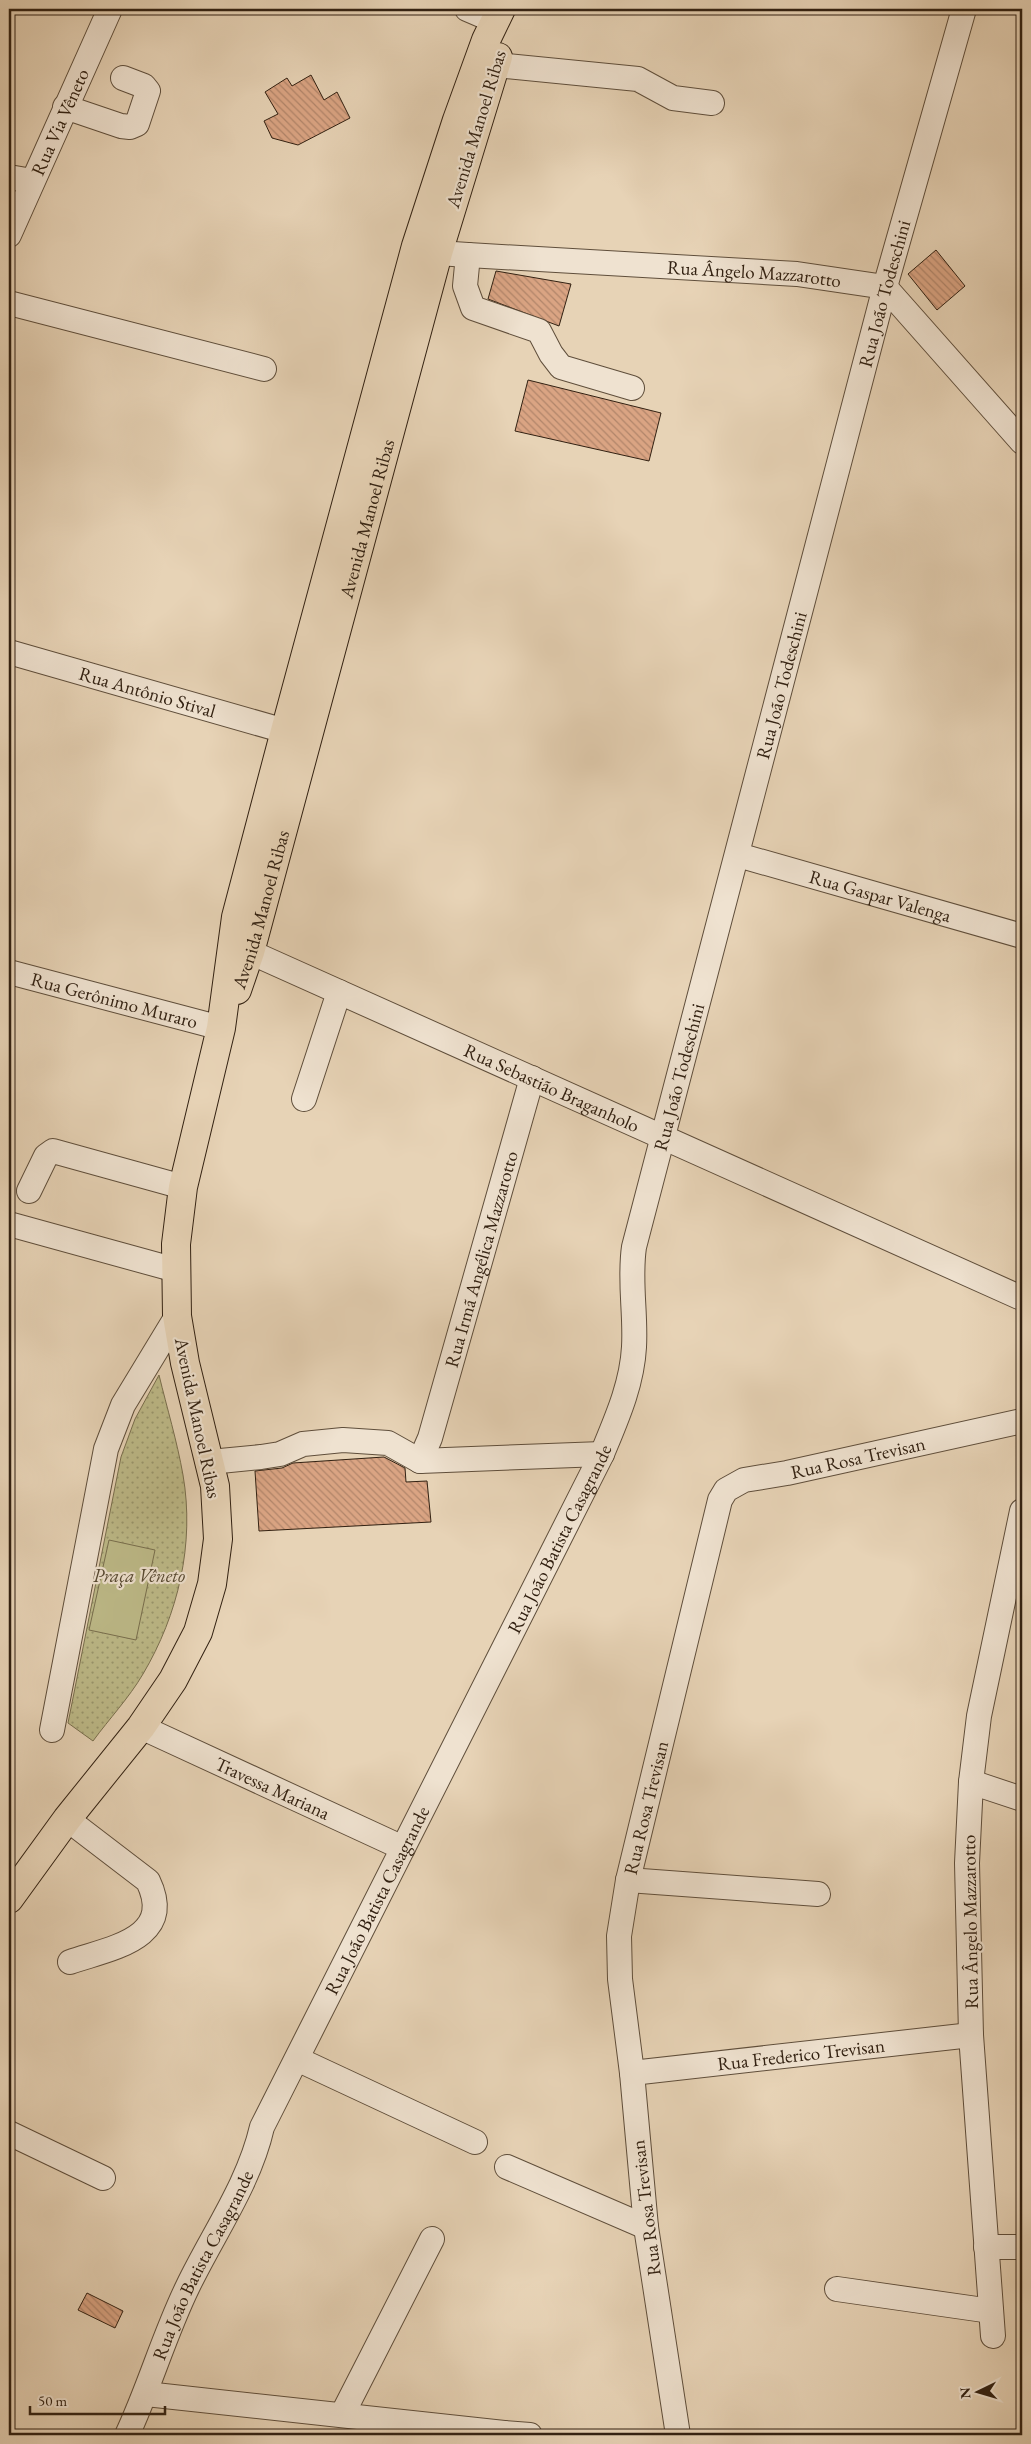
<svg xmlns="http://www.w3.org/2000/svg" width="1031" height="2444" viewBox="0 0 1031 2444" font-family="'EB Garamond',serif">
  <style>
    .park { fill: url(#park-dots); stroke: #786e4d }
    .pitch { fill: #bdba88; stroke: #786e4d }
    .building { fill: url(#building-back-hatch); stroke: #322112 }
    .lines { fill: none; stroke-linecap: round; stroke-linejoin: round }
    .minor-casing { stroke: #5f4e3b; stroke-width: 26 }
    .major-casing { stroke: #322112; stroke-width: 30 }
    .minor { stroke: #efe2d0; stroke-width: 24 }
    .major { stroke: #e7d3b6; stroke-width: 28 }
    .labels { text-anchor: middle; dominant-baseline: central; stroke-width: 4.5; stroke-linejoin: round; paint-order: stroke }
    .street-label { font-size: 19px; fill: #322112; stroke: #efe2d0 }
    .park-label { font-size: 19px; font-style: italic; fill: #554730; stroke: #efe2d0 }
  </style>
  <defs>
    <pattern id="park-dots" width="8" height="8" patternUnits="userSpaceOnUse" patternTransform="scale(1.25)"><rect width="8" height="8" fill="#bdba88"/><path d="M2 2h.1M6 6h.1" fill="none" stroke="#9a976e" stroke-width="1.8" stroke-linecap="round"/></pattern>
    <pattern id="building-back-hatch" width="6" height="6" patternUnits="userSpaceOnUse" patternTransform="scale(1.25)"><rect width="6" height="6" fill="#daa483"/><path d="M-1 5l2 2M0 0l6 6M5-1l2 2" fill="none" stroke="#b1856a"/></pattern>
  </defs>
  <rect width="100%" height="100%" fill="#e7d3b6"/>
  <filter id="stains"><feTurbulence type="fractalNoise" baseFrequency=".004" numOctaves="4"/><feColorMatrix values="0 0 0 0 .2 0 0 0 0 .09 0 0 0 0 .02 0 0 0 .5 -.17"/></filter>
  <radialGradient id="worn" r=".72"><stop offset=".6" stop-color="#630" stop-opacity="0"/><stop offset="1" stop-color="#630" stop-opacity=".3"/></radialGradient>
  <!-- park -->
  <path class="park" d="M159,1375C167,1408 177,1441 183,1475C195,1544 178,1615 143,1674C129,1698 109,1719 93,1741L68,1723L121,1457L135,1419Z"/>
  <!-- pitch -->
  <path class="pitch" d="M109,1540L155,1550L136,1640L89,1630Z"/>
  <!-- building -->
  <g class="building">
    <path d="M311,75L324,100L337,92L350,118L298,145L272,138L264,121L278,114L265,92L287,78L292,86Z"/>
    <path d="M936,250L965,286L937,310L908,274Z"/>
    <path d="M496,271L571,284L559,326L488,299Z"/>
    <path d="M528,380L661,413L649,461L515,431Z"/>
    <path d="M384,1457L405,1468L406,1482L427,1481L431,1522L259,1531L255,1471L282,1468L293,1463Z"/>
    <path d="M87,2293L123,2311L115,2328L78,2310Z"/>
  </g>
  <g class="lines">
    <!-- minor casing -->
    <g class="minor-casing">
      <g id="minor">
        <path d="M467,9L495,21"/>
        <path d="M496,65L638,79L673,98L712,103"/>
        <path d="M65,107L121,126L130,127L137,124L148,91L144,86L123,78"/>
        <path d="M9,177L32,181"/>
        <path id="s1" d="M9,235L110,9"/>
        <path id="s2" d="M422,247L438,253L468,255L797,274L885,287L1022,442"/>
        <path d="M468,255L465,286L473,308L539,331L551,354L561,367L632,388"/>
        <path d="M9,303L264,369"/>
        <path id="s3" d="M9,652L285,731"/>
        <path id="s4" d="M738,855L1022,936"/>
        <path id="s5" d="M250,952L1019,1297"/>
        <path id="s6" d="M9,972L221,1028"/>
        <path d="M304,1099L339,992"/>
        <path d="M29,1191L46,1156L53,1151L183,1187"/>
        <path d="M9,1224L176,1270"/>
        <path id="s7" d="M420,1461L430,1438L532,1078"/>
        <path d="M210,1462L261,1457L280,1454L303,1444L343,1440L388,1443L420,1461L602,1454"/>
        <path id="s8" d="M141,1727L403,1848"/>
        <path d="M52,1730L106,1449L123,1405L177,1316"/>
        <path d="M971,1782L1022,1799"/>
        <path d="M67,1819L148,1881C176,1939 110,1948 70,1962"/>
        <path d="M628,1880L818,1894"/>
        <path d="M297,2059L475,2142"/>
        <path id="s9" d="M632,2073L971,2035"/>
        <path d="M9,2133L103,2178"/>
        <path d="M507,2167L646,2227"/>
        <path d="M986,2247H1022"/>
        <path d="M837,2289L991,2311"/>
        <path d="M993,2336L971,2035L967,1863L971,1782L979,1716L1022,1511"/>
        <path d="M146,2394L504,2433"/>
        <path d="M342,2415L432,2239"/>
        <path id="s10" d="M127,2435C150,2386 164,2335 188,2286C213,2234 249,2184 262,2127L602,1454C616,1420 632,1385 634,1347C636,1313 629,1281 634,1247L885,287L964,9"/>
        <path d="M503,2435L504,2433L530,2435"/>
        <path id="s11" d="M678,2435L646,2227L632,2073L620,1979L619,1936L628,1880L720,1500L726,1490L744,1480L787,1473L1022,1421"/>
      </g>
    </g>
    <!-- major casing -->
    <g class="major-casing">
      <g id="major">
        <path id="s12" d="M237,990L250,952L438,253L498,57"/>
        <path d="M9,1899L67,1819L141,1727L173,1680L198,1632L212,1584L218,1539L215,1486L185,1363L177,1316L176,1244L183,1187L221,1028L236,917L285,731L416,246L457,120L486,40L501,9"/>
      </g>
    </g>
    <!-- minor -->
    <use href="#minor" class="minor"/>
    <!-- major -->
    <use href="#major" class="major"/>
  </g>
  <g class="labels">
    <!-- street labels -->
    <g class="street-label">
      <text stroke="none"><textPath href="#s1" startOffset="124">Rua Via Vêneto</textPath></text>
      <text transform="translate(476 129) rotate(-73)">Avenida Manoel Ribas</text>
      <text stroke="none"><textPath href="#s2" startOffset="334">Rua Ângelo Mazzarotto</textPath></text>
      <text stroke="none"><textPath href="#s10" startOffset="2289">Rua João Todeschini</textPath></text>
      <text stroke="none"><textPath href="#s12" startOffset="489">Avenida Manoel Ribas</textPath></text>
      <text stroke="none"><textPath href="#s10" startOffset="1884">Rua João Todeschini</textPath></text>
      <text stroke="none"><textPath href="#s3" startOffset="144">Rua Antônio Stival</textPath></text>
      <text stroke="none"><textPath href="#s4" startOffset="148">Rua Gaspar Valenga</textPath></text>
      <text stroke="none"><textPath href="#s12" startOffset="84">Avenida Manoel Ribas</textPath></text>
      <text stroke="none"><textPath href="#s6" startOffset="109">Rua Gerônimo Muraro</textPath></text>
      <text stroke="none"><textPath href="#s10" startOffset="1479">Rua João Todeschini</textPath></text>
      <text stroke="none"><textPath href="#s5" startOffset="331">Rua Sebastião Braganholo</textPath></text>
      <text stroke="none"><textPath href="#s7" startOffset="211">Rua Irmã Angélica Mazzarotto</textPath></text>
      <text transform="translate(198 1418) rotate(78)">Avenida Manoel Ribas</text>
      <text stroke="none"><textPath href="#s11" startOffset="1099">Rua Rosa Trevisan</textPath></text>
      <text stroke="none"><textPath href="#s10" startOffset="996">Rua João Batista Casagrande</textPath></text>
      <text stroke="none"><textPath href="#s8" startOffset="145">Travessa Mariana</textPath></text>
      <text stroke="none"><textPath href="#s11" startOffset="634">Rua Rosa Trevisan</textPath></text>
      <text stroke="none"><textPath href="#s10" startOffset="591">Rua João Batista Casagrande</textPath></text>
      <text transform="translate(970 1922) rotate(-91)">Rua Ângelo Mazzarotto</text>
      <text stroke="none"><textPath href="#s9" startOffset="170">Rua Frederico Trevisan</textPath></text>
      <text transform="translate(646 2208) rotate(-97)">Rua Rosa Trevisan</text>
      <text stroke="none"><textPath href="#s10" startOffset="186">Rua João Batista Casagrande</textPath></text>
    </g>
    <!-- park labels -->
    <g class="park-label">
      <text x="139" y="1575">Praça Vêneto</text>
    </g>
  </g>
  <!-- margin -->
  <rect width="1031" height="2444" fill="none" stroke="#e7d3b6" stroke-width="30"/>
  <rect x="10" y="10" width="1011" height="2424" fill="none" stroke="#322112" stroke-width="2.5"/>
  <rect x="15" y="15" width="1001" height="2414" fill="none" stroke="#322112"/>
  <!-- north arrow -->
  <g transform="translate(978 2392) rotate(265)" stroke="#efe2d0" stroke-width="4" paint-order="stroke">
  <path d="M0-4L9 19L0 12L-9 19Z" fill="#322112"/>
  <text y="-8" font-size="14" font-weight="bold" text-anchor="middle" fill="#322112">N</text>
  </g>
  <!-- scale -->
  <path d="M30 2406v8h135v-8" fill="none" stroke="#322112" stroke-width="2.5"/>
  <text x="38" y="2406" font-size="15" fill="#322112" stroke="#efe2d0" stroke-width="4" paint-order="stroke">50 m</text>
  <rect width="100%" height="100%" filter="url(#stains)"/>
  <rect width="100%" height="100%" fill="url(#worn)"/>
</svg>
